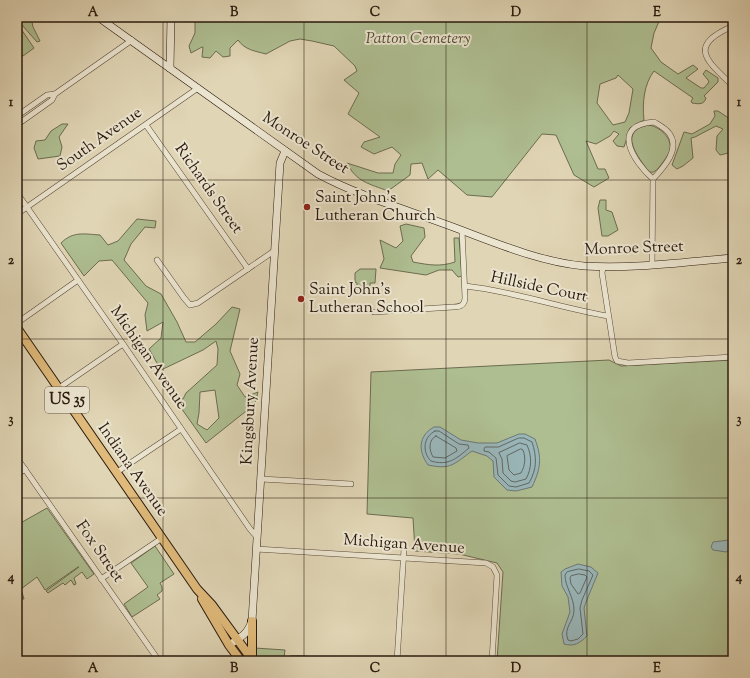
<svg xmlns="http://www.w3.org/2000/svg" width="750" height="678" viewBox="0 0 750 678" font-family="'Sorts Mill Goudy',serif">
  <style>
    .green { fill: #aebe91; stroke: #6c6c50; fill-rule: evenodd }
    .water { fill: #99b6b9; stroke: #6d7875 }
    .lines { fill: none; stroke-linecap: round; stroke-linejoin: round }
    .shore { stroke: #626864; stroke-width: 1 }
    .street-casing { stroke: #584938; stroke-width: 6 }
    .secondary-casing { stroke: #2a1a0e; stroke-width: 8 }
    .primary-casing { stroke: #2a1a0e; stroke-width: 10 }
    .street { stroke: #ebe4cf; stroke-width: 5 }
    .secondary { stroke: #ebe4cf; stroke-width: 7 }
    .primary { stroke: #e0ba7a; stroke-width: 8 }
    .grid { fill: none; stroke: #2a1a0e; stroke-width: 1; stroke-opacity: 0.55 }
    .poi-dot { fill: #8f2418; stroke: #ebe4cf; stroke-width: 1.5 }
    .labels { text-anchor: middle; dominant-baseline: central; stroke-width: 4; stroke-linejoin: round; paint-order: stroke }
    .shield { fill: #ebe4cf; stroke: #645748; stroke-width: 1 }
    .shield-label { font-size: 15px; font-weight: bold; fill: #2a1a0e }
    .park-label { font-size: 16px; font-style: italic; fill: #524b35; stroke: #ebe4cf }
    .street-label { font-size: 16px; fill: #2a1a0e; stroke: #ebe4cf }
    .poi-label { font-size: 16px; fill: #2a1a0e; stroke: #ebe4cf; text-anchor: start }
    .neatline { fill: none; stroke: #2a1a0e; stroke-width: 1.5 }
    .grid-label { font-size: 13px; text-anchor: middle; font-weight: bold; fill: #2a1a0e }
  </style>
  <rect width="100%" height="100%" fill="#e0d5b5"/>
  <filter id="stains"><feTurbulence type="fractalNoise" baseFrequency=".005" numOctaves="4"/><feColorMatrix values="0 0 0 0 .2 0 0 0 0 .09 0 0 0 0 .02 0 0 0 .5 -.17"/></filter>
  <radialGradient id="worn" r=".72"><stop offset=".6" stop-color="#630" stop-opacity="0"/><stop offset="1" stop-color="#630" stop-opacity=".3"/></radialGradient>
  <!-- green -->
  <g class="green">
    <path d="M17,17H31L33,27L40,41L37,42L22,25L17,22Z"/>
    <path d="M195,17H661L654,33L651,48L661,62L678,74L693,65L698,69L686,78L701,88H704L709,82L708,80L703,74L706,70L718,78V82L704,96L706,98C704,105 699,104 692,103L691,101L693,98L654,71C644,84 642,103 644,120L630,128L624,147L617,146L613,141L619,134L614,131L610,136L596,144L586,141L598,169H605L609,178L594,187L574,175L556,135L542,134L492,197L467,195L438,170L428,179L422,163L411,164L410,175L388,191C370,184 356,182 347,163L378,173H393L395,164L401,155L392,147L374,154L361,147L364,142L380,137L348,114L359,93L344,80L357,71L355,66L334,46L312,41L300,39L290,41L266,54C255,51 245,50 238,40L230,48V56L223,57L216,51L210,58L202,57L203,47H202L191,53L189,46L195,33ZM618,75L633,89L629,113L625,122L613,125L597,103L600,84L616,78Z"/>
    <path d="M19,26L34,48L23,56L17,47V27Z"/>
    <path d="M714,111H718L733,121V152L720,155L716,150L717,136L723,129L716,126L695,137L691,138L693,158L683,166L677,169L672,165L684,132L692,134L710,124L715,116Z"/>
    <path d="M62,124H68L59,137L62,147L60,156L38,159L34,148L36,141L45,140L51,131Z"/>
    <path d="M648,125C659,126 673,138 670,151C669,154 658,170 655,171C652,173 652,172 649,172C638,157 617,131 648,125Z"/>
    <path d="M600,200H606V210L612,212L618,230L608,236H602L598,208Z"/>
    <path d="M137,219L156,221L155,228L145,227L131,244L124,260L146,286L161,294L177,322L186,342H195L216,324L232,307L240,309L230,351L240,374L237,385L245,397L258,392L255,404L206,443L174,398V393L183,399L186,393L217,365L218,349L216,341L203,350L161,370L149,349L161,338L163,322L147,331L145,315L148,303L112,260L99,261L84,276L61,243C73,231 84,234 100,235L108,245L118,241ZM215,390L219,418L207,430L197,424L199,413L200,392Z"/>
    <path d="M406,224L424,228L425,237L411,256L413,262C429,265 440,267 455,262L454,238H459L462,276L458,277L452,270H439L426,275L380,268L384,259L380,240L396,248L403,241L400,226Z"/>
    <path d="M360,269H376L375,283H370V290L357,289V283L355,282V273Z"/>
    <path d="M609,360L621,366L733,360V661H497L503,572L497,563L459,554L415,551L413,518L367,514L371,372Z"/>
    <path d="M47,508L94,574L87,579L82,572L74,578L76,584L74,585L71,580L65,585L63,583L48,593L46,591L79,567H78L45,590L37,577L21,589L24,599H17V525Z"/>
    <path d="M155,546L174,574L160,583L162,587V591L157,595L160,599L132,617L124,604L148,587L131,563Z"/>
    <path d="M255,648L285,650L284,657L279,661H260L256,655Z"/>
  </g>
  <!-- water -->
  <g class="water">
    <path d="M434,427H440L461,440L478,443H497L519,434H525L535,439C542,458 541,468 532,487L516,491L507,490L494,477L493,461L487,456L472,451C454,464 451,470 428,465C418,451 418,436 434,427Z"/>
    <path d="M729,540L731,543L730,550L726,552L713,550L711,547L713,542Z"/>
    <path d="M578,564L591,567L598,573L586,602L584,608L587,636C580,643 574,647 564,644L562,634L570,612L568,597L562,586L561,572L565,569Z"/>
  </g>
  <g class="lines">
    <!-- shore -->
    <g class="shore">
      <path d="M435,431H439L459,444L468,445L469,448C456,459 448,466 431,461C422,452 423,437 435,431Z"/>
      <path d="M436,436L456,448L457,451L445,458L433,457C429,450 428,440 436,436Z"/>
      <path d="M519,438H524L532,442C537,457 537,469 529,483L516,487L509,486L498,475L496,458L489,452L484,451V449L485,447H498Z"/>
      <path d="M520,443L527,445C532,456 532,468 526,479L515,482L511,481L503,473L502,459L499,453Z"/>
      <path d="M521,449L523,450C526,458 525,466 521,473L514,475L509,470L507,456Z"/>
      <path d="M579,569L589,571L593,575L582,600L580,608L583,634L578,639L571,641L568,640C563,627 574,622 574,610C574,597 565,587 565,575L567,572Z"/>
      <path d="M579,574L585,575L587,577L580,593L578,594L571,584L570,578L571,576Z"/>
    </g>
    <!-- street casing -->
    <g class="street-casing">
      <g id="street">
        <path d="M733,26C687,46 706,60 733,86"/>
        <path d="M17,116L47,95L55,94"/>
        <path d="M17,122H21L52,100L55,94L132,40"/>
        <path d="M654,122C659,125 665,128 669,133C681,149 664,167 653,179C633,161 610,125 654,122Z"/>
        <path d="M146,125L248,269"/>
        <path d="M17,193L123,344L250,529L257,537"/>
        <path d="M17,214L198,88"/>
        <path d="M157,260L184,298L190,305L198,303L274,251"/>
        <path d="M652,265L653,179"/>
        <path d="M603,267L602,273L615,357L617,361L628,363L733,357"/>
        <path d="M465,286C513,291 560,308 608,316"/>
        <path d="M374,312L453,307C461,307 465,305 465,297L462,230"/>
        <path d="M17,323L78,280"/>
        <path d="M59,388L123,344"/>
        <path d="M17,458L159,661"/>
        <path d="M117,472L181,429"/>
        <path d="M17,475L25,469"/>
        <path d="M261,479L351,484"/>
        <path d="M256,549L486,563L493,567L497,575L492,661"/>
        <path d="M101,579L162,538"/>
        <path d="M285,661L293,658L342,661"/>
        <path d="M397,661L404,549"/>
      </g>
    </g>
    <!-- secondary casing -->
    <g class="secondary-casing">
      <g id="secondary">
        <path d="M98,17L318,174C357,195 401,208 442,223C487,239 537,262 584,266C634,269 684,262 733,258"/>
        <path d="M170,68L171,17"/>
        <path d="M229,645C241,637 247,635 252,621L280,163L285,151"/>
      </g>
    </g>
    <!-- primary casing -->
    <g class="primary-casing">
      <g id="primary">
        <path d="M17,328L197,589L212,605L253,661"/>
        <path d="M202,599L229,645L241,661"/>
        <path d="M252,658V621"/>
      </g>
    </g>
    <!-- street -->
    <use href="#street" class="street"/>
    <!-- secondary -->
    <use href="#secondary" class="secondary"/>
    <!-- primary -->
    <use href="#primary" class="primary"/>
  </g>
  <!-- grid -->
  <path class="grid" d="M163,17V661M304,17V661M446,17V661M587,17V661M17,180H733M17,339H733M17,498H733"/>
  <!-- markers -->
  <g class="poi-dot">
    <circle cx="307" cy="207" r="4"/>
    <circle cx="301" cy="299" r="4"/>
  </g>
  <g class="labels">
    <!-- shield labels -->
    <rect class="shield" x="45" y="387" width="44" height="26" rx="3"/>
    <g class="shield-label">
      <text x="67" y="400">US 35</text>
    </g>
    <!-- park labels -->
    <g class="park-label">
      <text x="418" y="39">Patton Cemetery</text>
    </g>
    <!-- street labels -->
    <g class="street-label">
      <text transform="translate(100 140) rotate(-35)">South Avenue</text>
      <text transform="translate(305 144) rotate(33)">Monroe Street</text>
      <text transform="translate(208 189) rotate(55)">Richards Street</text>
      <text transform="translate(634 249) rotate(-2)">Monroe Street</text>
      <text transform="translate(539 288) rotate(12)">Hillside Court</text>
      <text transform="translate(148 358) rotate(55)">Michigan Avenue</text>
      <text transform="translate(251 401) rotate(-87)">Kingsbury Avenue</text>
      <text transform="translate(132 470) rotate(55)">Indiana Avenue</text>
      <text transform="translate(404 545) rotate(4)">Michigan Avenue</text>
      <text transform="translate(99 552) rotate(55)">Fox Street</text>
    </g>
    <!-- poi labels -->
    <g class="poi-label">
      <text x="315" y="198">Saint John's<tspan x="315" dy="18">Lutheran Church</tspan></text>
      <text x="309" y="290">Saint John's<tspan x="309" dy="18">Lutheran School</tspan></text>
    </g>
  </g>
  <!-- margin -->
  <rect width="750" height="678" fill="none" stroke="#e0d5b5" stroke-width="44"/>
  <rect x="22" y="22" width="706" height="634" class="neatline"/>
  <g class="grid-label">
    <text x="93" y="16">A</text>
    <text x="234" y="16">B</text>
    <text x="375" y="16">C</text>
    <text x="516" y="16">D</text>
    <text x="657" y="16">E</text>
    <text x="11" y="106">1</text>
    <text x="739" y="106">1</text>
    <text x="11" y="264">2</text>
    <text x="739" y="264">2</text>
    <text x="11" y="423">3</text>
    <text x="739" y="423">3</text>
    <text x="11" y="581">4</text>
    <text x="739" y="581">4</text>
    <text x="93" y="672">A</text>
    <text x="234" y="672">B</text>
    <text x="375" y="672">C</text>
    <text x="516" y="672">D</text>
    <text x="657" y="672">E</text>
  </g>
  <rect width="100%" height="100%" filter="url(#stains)"/>
  <rect width="100%" height="100%" fill="url(#worn)"/>
</svg>
